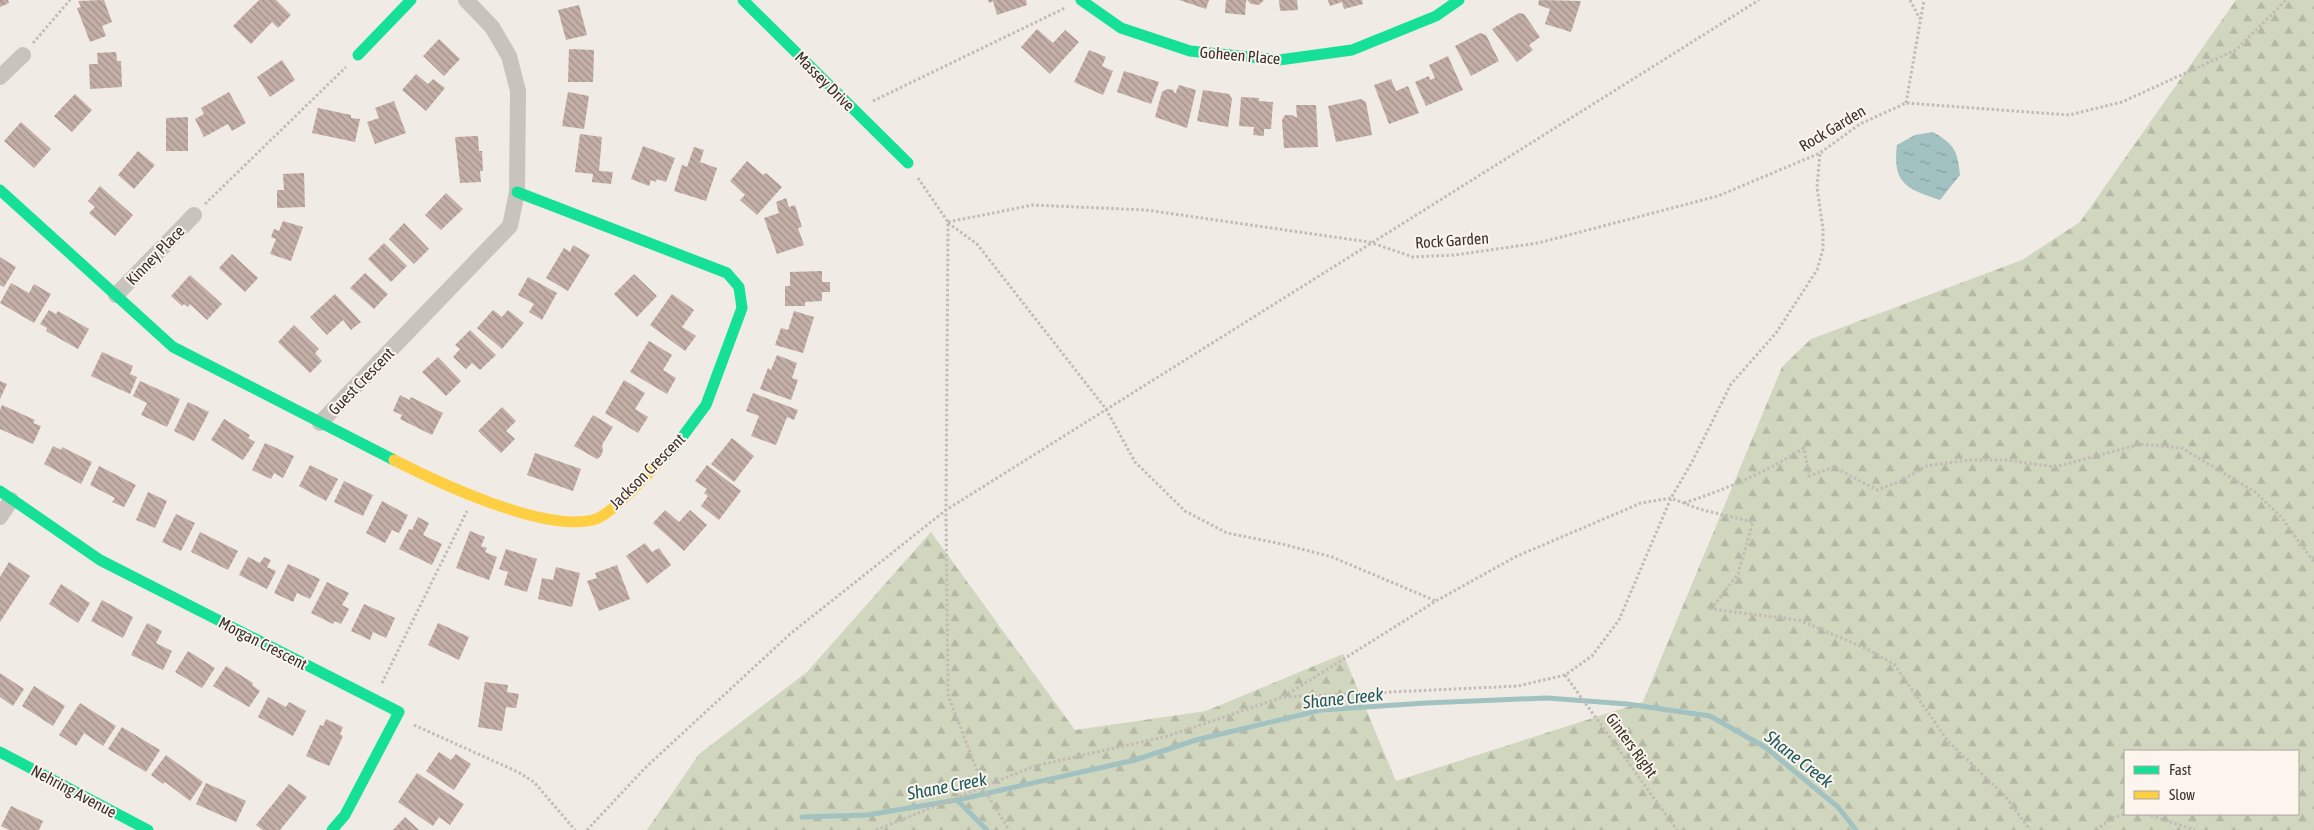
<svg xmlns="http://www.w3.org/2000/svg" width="2314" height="830" viewBox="0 0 2314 830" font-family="'Asap Condensed',sans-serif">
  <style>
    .forest { fill: url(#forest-firs); fill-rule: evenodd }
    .water { fill: url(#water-ripples) }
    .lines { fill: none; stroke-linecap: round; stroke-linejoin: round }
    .stream { stroke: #a1c2c1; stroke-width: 5 }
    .building { fill: url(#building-back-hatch) }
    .path { stroke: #c2bbb6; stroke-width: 3; stroke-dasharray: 2.5 2.5; stroke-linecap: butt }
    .street { stroke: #c9c3be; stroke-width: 16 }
    .fast { stroke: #16e098; stroke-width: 11 }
    .slow { stroke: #ffcf43; stroke-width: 11 }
    .labels { text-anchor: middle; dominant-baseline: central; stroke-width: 4; stroke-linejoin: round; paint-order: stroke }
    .street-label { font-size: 16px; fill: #3b302b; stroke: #fbf5ee }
    .water-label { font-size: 18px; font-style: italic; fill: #1f5a5e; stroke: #fbf5ee }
  </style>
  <defs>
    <pattern id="forest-firs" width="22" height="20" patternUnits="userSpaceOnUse" patternTransform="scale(1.25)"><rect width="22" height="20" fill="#d1d6bf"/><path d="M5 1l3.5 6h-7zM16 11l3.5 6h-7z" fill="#b4b8a4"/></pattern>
    <pattern id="water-ripples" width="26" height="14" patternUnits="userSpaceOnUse" patternTransform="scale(1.25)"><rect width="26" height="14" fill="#a1c2c1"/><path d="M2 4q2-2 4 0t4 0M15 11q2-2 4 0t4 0" fill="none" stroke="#849e9d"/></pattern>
    <pattern id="building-back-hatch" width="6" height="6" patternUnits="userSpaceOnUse" patternTransform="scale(1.25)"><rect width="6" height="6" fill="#c3afa7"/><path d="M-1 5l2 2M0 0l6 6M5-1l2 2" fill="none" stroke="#a08f88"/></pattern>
  </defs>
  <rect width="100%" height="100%" fill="#f0ebe5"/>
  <!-- forest -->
  <path class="forest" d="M2236,0H2314V830H647L699,754L807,672L931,532L1075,730L1206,711L1343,654L1396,781L1643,702L1782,367L1811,339L2022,260L2080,222ZM2125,751H2298V814H2125Z"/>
  <!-- water -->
  <path class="water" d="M1933,132C1955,145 1957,150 1960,175L1940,200C1907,189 1892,184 1897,145L1915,135Z"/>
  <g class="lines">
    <!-- stream -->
    <g class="stream">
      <path d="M957,800L987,830"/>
      <path d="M802,817L867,815L957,800L1135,760L1196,740L1321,710L1426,703L1547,698L1627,704L1710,716L1765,747L1838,807L1856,830"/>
    </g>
  </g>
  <!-- building -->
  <g class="building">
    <path d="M0,0H8L9,3L0,7Z"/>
    <path d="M104,0L112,22L102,26L106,36L90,42L77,8L81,7L78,1Z"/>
    <path d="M259,0H276L291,15L278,28L272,22L251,44L233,26Z"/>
    <path d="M988,0H1026L1027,5L997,15L993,1L989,3Z"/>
    <path d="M1179,0H1209L1206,9Z"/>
    <path d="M1226,0H1246L1245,15L1225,13Z"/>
    <path d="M1247,0H1264L1259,5L1251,4Z"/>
    <path d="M1279,0H1297L1298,10L1280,11Z"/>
    <path d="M1328,0H1362L1363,4L1344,9L1342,2L1330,6Z"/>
    <path d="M1539,0L1581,1L1571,32L1545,24L1550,9L1538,5Z"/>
    <path d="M579,5L587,35L566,40L558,10Z"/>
    <path d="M1519,13L1524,14L1540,37L1529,45L1533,50L1517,62L1492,29Z"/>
    <path d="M1037,29L1053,43L1065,30L1079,42L1050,74L1021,47Z"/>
    <path d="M1480,33L1486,35L1499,61L1471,76L1455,46Z"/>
    <path d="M439,39L460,59L444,76L423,56Z"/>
    <path d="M569,49L594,50L593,82H568Z"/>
    <path d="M1089,50L1106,57L1102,66L1113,71L1103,95L1074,82Z"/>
    <path d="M116,52L117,61H121L122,87L90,89L89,64H98L97,53Z"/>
    <path d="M1448,56L1463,90L1426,106L1415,82L1429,76L1430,80L1435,78L1429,65Z"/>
    <path d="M282,60L295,80L270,97L257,77Z"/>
    <path d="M1124,71L1159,82L1151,104L1117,92Z"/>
    <path d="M416,74L428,84L433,79L445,88L426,111L402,90Z"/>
    <path d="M1391,79L1396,91L1408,86L1419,113L1389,124L1374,85Z"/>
    <path d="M1179,85L1196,90L1187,128L1155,117L1162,92L1167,89L1173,90L1175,94Z"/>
    <path d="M1203,90L1229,94L1232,99L1228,127L1197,121Z"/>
    <path d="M229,92L246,123L232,131L228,124L204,137L195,119L204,114L201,108Z"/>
    <path d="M568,92L589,96L584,129L562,126Z"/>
    <path d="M75,94L92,110L72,132L54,116Z"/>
    <path d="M1241,97L1259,98V101L1273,102L1271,129H1264V136L1253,135L1254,127L1239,126Z"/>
    <path d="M1361,99L1366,102L1372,135L1336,142L1328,106Z"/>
    <path d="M394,101L406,133L375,144L367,122L379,118L375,108Z"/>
    <path d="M1296,105H1316L1318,147L1284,148L1282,120L1285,115H1292L1297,118Z"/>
    <path d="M318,108L351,115V118L360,119L355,142L312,133Z"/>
    <path d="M188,117V151H166V118Z"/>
    <path d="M21,122L51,149L34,168L4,141Z"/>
    <path d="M580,134L602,137L599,171L613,172L611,184L592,182L593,174L575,172Z"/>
    <path d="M478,136L479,151H482L483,171H480L481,182L460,183L455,137Z"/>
    <path d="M643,146L675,158L666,182L657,179L656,182L651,180L649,186L631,179Z"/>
    <path d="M694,147L704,150L700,162L717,168L706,201L674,191L682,165L687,167Z"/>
    <path d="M138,151L155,165L134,189L118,175Z"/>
    <path d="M747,161L763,175L766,173L782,187L757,215L740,200L745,195L730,181Z"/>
    <path d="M304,173L305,207L277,208V190H284L283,174Z"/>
    <path d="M100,186L133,215L115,236L89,213L95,207L88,201Z"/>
    <path d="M446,193L463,209L441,230L425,215Z"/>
    <path d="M786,198L789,207L795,205L802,227L798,228L804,245L777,254L764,218L779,213L776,202Z"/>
    <path d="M283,221L303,227L291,261L270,254L276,239L271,237L274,229L279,231Z"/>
    <path d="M404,223L429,249L414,264L389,239Z"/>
    <path d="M384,243L407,266L391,282L368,259Z"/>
    <path d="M573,245L590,255L568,291L546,278L564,248L570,252Z"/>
    <path d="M232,254L258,278L245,292L219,268Z"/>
    <path d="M0,257L16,267L4,287L0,285Z"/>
    <path d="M822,271V282H830V292H822V301L805,302V306H785V286H790V272Z"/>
    <path d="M365,273L388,294L374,309L350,288Z"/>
    <path d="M634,274L657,296L637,317L614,294Z"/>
    <path d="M190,275L222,304L207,320L190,304L188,307L184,304L182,306L171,296Z"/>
    <path d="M528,277L557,293L542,320L529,312L534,304L518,295Z"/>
    <path d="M11,283L29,293L34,284L51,294L34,323L0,303Z"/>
    <path d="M335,294L361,322L351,330L343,320L327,335L310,317Z"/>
    <path d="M672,294L694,310L682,327L696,336L685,351L650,325Z"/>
    <path d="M49,310L56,314L58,311L89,329L78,349L46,331L47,328L40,324Z"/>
    <path d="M493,310L502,317L508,310L524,323L502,349L477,328Z"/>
    <path d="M794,311L814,317L803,353L775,345L781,328L788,330Z"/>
    <path d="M294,325L319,349L315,353L322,361L310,373L278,342Z"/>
    <path d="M470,330L496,355L480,370L472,363L466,369L453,357L460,349L455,345Z"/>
    <path d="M649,341L672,355L663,370L676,378L667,394L630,372Z"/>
    <path d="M102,352L133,366L130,374L137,377L130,394L91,376Z"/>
    <path d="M777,355L797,363L792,378L798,380L791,400L760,389L768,368L771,370Z"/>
    <path d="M438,357L461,381L446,396L422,372Z"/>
    <path d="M624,380L645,393L635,409L648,417L638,433L605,413Z"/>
    <path d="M0,381L7,384L0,399Z"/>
    <path d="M140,381L180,399L167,427L141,415L147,403L133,396Z"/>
    <path d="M753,393L798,410L794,420L787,417L776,445L751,436L759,416L746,411Z"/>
    <path d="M400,395L409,400L411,397L443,413L432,435L400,419L402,415L393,411Z"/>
    <path d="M188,402L209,412L194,441L174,431Z"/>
    <path d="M2,405L35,420L33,423L41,426L33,444L0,429V410Z"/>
    <path d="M502,407L516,421L506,431L515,439L501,453L478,431Z"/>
    <path d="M593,415L613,427L602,445L603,450L601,456L597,459L574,446Z"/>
    <path d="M224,419L250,435L248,438L255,442L243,460L211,440Z"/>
    <path d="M732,438L754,456L734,482L711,464Z"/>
    <path d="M265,443L294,456L283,478L274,473L271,479L252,470Z"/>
    <path d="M53,446L61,450L62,447L92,462L81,484L44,464Z"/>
    <path d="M535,453L581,469L573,491L527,475Z"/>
    <path d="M310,465L338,479L326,501L299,486Z"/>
    <path d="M707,465L741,491L719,520L701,506L708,496L704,493L707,489L695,481Z"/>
    <path d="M99,466L136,485L124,507L112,502L115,498L90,485Z"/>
    <path d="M344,481L373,495L363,516L334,502Z"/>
    <path d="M148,492L167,501L155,528L136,520Z"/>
    <path d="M382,501L408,515L399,533L392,530L385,543L366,533Z"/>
    <path d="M665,510L679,522L690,510L707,525L684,551L653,523Z"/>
    <path d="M176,514L195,523L181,551L162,542Z"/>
    <path d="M418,517L429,523L423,535L442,544L432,565L399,549L409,529L412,530Z"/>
    <path d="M470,531L485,537L481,546L487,548L485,552L497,557L489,580L456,568Z"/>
    <path d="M200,532L238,551L228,570L191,552Z"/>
    <path d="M645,543L652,552L659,548L671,565L647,584L626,556Z"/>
    <path d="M506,549L537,559L527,592L504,585L508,572L499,569Z"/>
    <path d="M248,557L260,563L264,557L271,560L267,567L276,571L267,589L239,575Z"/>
    <path d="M9,562L30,576L0,622V577Z"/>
    <path d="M288,564L320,579L310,599L297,593L293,602L274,593Z"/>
    <path d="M617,565L630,599L599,611L587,581L597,578L595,573Z"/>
    <path d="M556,567L580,573L572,607L538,599L542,578L553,580Z"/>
    <path d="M327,582L349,593L342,605L349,609L341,624L335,621L333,624L311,613Z"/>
    <path d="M61,584L90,603L78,623L49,604Z"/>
    <path d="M102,600L133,617L123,638L91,621Z"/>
    <path d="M364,604L395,618L386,638L373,632L370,640L351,631Z"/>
    <path d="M147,623L162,631L156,643L172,651L163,670L131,655Z"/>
    <path d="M438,623L469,637L459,660L428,645Z"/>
    <path d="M188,651L215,668L202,688L175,672Z"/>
    <path d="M226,666L253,683L252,685L260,691L249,707L213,686Z"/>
    <path d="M0,673L24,689L13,706L0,697Z"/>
    <path d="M485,682L508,685L507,692L519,694L516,708L506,707L502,731L478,727Z"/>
    <path d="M34,686L65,706L53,726L22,706Z"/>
    <path d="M268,697L286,707L289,702L306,711L293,736L258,717Z"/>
    <path d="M80,703L116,726L103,746L84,733L76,746L59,735Z"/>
    <path d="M326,719L343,727L340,734L343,736L329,766L306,756L320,725L323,726Z"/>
    <path d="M122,727L160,750L146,772L108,749Z"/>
    <path d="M439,752L451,760L456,754L471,764L454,790L426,771Z"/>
    <path d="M166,755L203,782L190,801L165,782L163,784L151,775Z"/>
    <path d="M417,773L464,804L450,825L439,817L433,826L398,802Z"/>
    <path d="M206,783L246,801L236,822L196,804Z"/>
    <path d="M289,784L307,797L280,830H263L256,825Z"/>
    <path d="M11,806L43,821L39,830H9L1,826Z"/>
    <path d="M405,817L419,830H393Z"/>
  </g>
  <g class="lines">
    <!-- path -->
    <g class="path">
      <path d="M1910,0L1920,19"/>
      <path d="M33,43L70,0"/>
      <path d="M873,101L1065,8"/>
      <path d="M1906,103L1924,0"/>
      <path d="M918,178L948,222L946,510L948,695L984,789L1009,830"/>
      <path d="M205,204L346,67"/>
      <path d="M948,222L1033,205L1146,210L1369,242L1413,257L1455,255L1538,243L1718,196L1820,153L1860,124L1906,103L2069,115L2122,102L2236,50L2286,0"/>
      <path d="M948,223L977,244L1106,409L1135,462L1185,511L1227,533L1282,544L1332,557L1436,601"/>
      <path d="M1684,503C1727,489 1766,472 1804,448L1809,476L1834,467L1877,490L1901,481L1926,466L1968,460H2007L2055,467L2141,444L2182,448L2255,492L2281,517L2314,562"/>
      <path d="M1565,675L1677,830"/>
      <path d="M382,683L467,511"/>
      <path d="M1284,697L1518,686L1565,675L1592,656L1619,620L1671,498L1692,462L1731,384L1776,333L1817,270L1823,249V229L1817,187L1820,153"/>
      <path d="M414,725L518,772L534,782L575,830"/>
      <path d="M2146,814L2195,830"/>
      <path d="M587,830L645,768L790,634L946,510L1759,0"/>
      <path d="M876,830L1035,766L1168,736L1283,697L1436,601L1515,557L1641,503L1671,498L1699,509L1753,522L1738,574L1711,609L1799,620L1867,649L1894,664L1948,741L2005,796L2030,830"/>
      <path d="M2096,830L2112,818L2125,814"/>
    </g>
    <!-- street -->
    <g class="street">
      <path d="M0,77L23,55"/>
      <path d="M116,295L194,215"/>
      <path d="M320,423L510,226L517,192L518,91L509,56L492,27L466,0"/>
      <path d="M0,517L11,500"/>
    </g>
    <!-- fast -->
    <g class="fast">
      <path d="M743,0L908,163"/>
      <path d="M1081,0L1121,28L1190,51L1279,60L1352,50L1436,16L1459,0"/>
      <path d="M358,55L411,0"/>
      <path d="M0,190L173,347L394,460"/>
      <path d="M517,192L727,273L739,287L742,308L706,405L677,444L661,460"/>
      <path d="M0,491L100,560L399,712L345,815L332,830"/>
      <path d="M0,752L148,830"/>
    </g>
    <!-- slow -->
    <path class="slow" d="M394,460C439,483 543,532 593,520C611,516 647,474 661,460"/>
  </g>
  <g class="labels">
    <!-- street labels -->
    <g class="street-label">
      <text transform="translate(1240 55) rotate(5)">Goheen Place</text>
      <text transform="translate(825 81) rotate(45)">Massey Drive</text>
      <text transform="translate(1832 128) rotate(-31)">Rock Garden</text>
      <text transform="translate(1452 240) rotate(-4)">Rock Garden</text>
      <text transform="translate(155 255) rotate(-46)">Kinney Place</text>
      <text transform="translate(361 381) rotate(-46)">Guest Crescent</text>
      <text transform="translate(647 471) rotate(-45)">Jackson Crescent</text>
      <text transform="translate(263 643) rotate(27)">Morgan Crescent</text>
      <text transform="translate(1632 745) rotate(54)">Ginters Right</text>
      <text transform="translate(74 791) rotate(28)">Nehring Avenue</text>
    </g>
    <!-- water labels -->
    <g class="water-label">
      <text transform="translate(1343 698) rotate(-6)">Shane Creek</text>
      <text transform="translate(1799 759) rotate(38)">Shane Creek</text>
      <text transform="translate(947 786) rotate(-11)">Shane Creek</text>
    </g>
  </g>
  <!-- legend -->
  <rect x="2124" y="750" width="175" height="65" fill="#fbf5ee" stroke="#aea6a0"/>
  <rect x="2134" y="766" width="25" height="8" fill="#16e098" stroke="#aea6a0"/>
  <text x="2169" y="775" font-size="15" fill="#3b302b">Fast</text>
  <rect x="2134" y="791" width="25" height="8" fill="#ffcf43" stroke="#aea6a0"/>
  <text x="2169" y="800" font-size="15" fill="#3b302b">Slow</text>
</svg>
